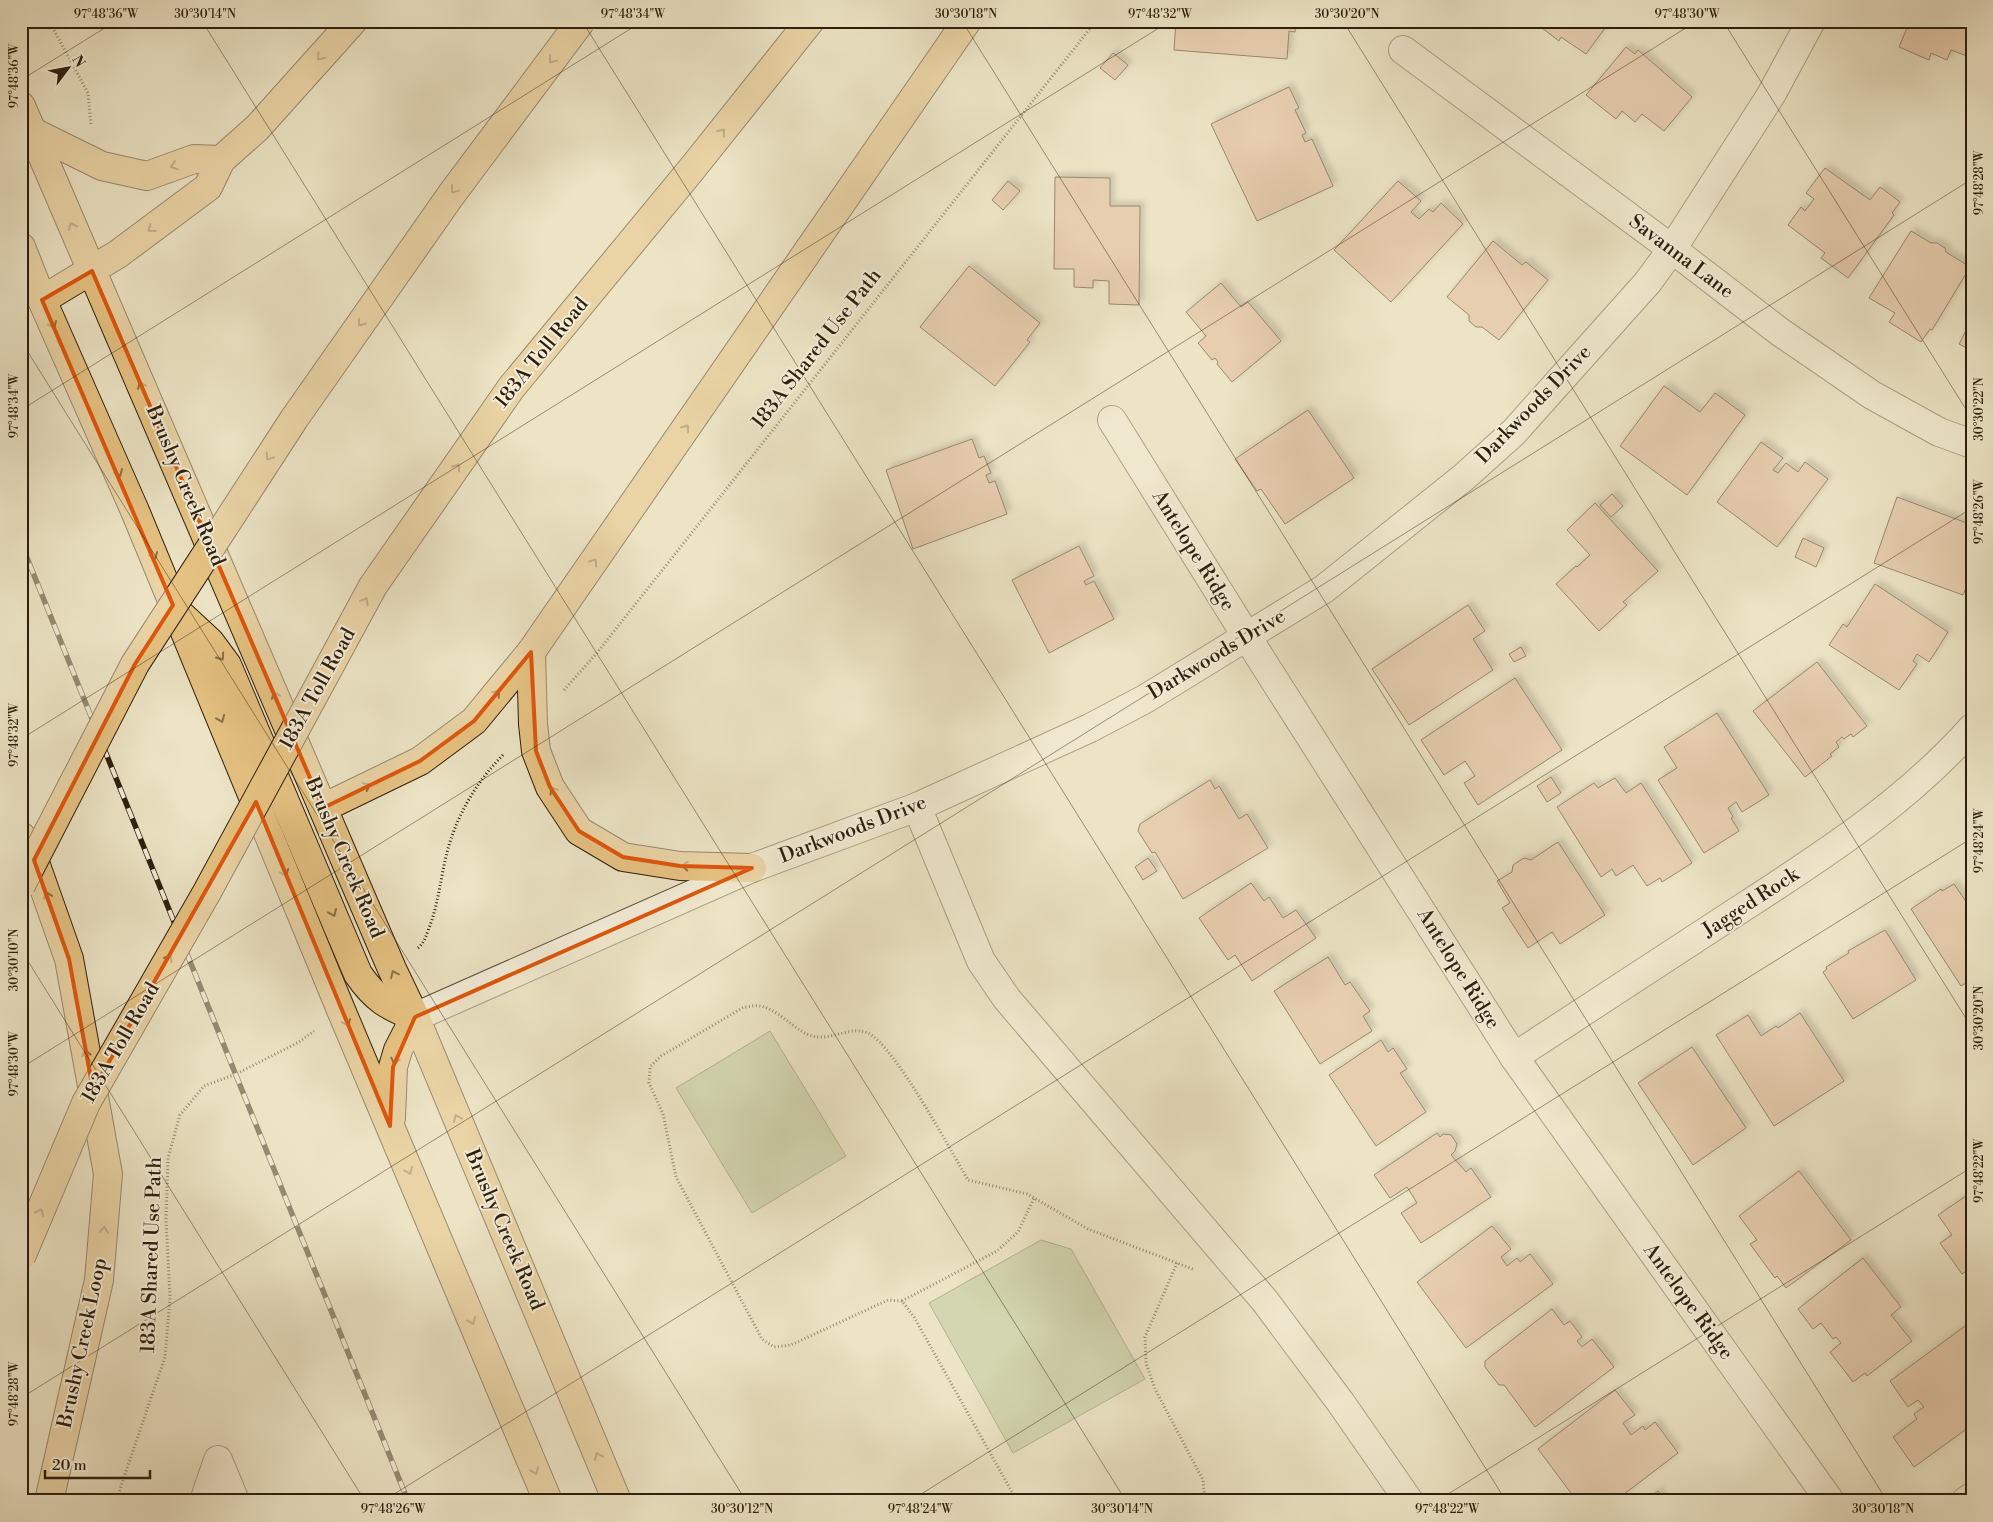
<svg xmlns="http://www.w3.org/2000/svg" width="1993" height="1522" viewBox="0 0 1993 1522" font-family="'Libre Bodoni',serif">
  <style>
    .green { fill: #b4c597; stroke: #707252 }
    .building { fill: #e1b496; stroke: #2d1e0c; filter: url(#shadow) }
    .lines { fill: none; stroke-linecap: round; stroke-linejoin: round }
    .minor-casing { stroke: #5d503a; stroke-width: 30 }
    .major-casing { stroke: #2d1e0c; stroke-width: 30 }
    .highway-casing { stroke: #2d1e0c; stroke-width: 30 }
    .path { stroke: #2d1e0c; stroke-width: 3; stroke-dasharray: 1 2.5; stroke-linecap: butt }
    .minor { stroke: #f3edd9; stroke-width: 28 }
    .major { stroke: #e6c282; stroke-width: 28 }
    .highway { stroke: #e6c282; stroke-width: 28 }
    .rail-casing { stroke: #2d1e0c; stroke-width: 5.5 }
    .rail { stroke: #f3edd9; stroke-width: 4; stroke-dasharray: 11; stroke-linecap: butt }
    .highway-bridge-casing { stroke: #2d1e0c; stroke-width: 30; stroke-linecap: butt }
    .highway-bridge { stroke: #e6c282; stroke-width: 28 }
    .oneway { stroke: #8a7047 }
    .marked { fill: none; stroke: #df560c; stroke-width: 4; stroke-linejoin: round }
    .ticks { fill: none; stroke: #2d1e0c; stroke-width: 1; stroke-opacity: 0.45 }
    .labels { text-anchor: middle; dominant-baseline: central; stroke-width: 4; stroke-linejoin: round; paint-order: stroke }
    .street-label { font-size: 20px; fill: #2d1e0c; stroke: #f3edd9 }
    .neatline { fill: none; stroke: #2d1e0c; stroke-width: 2 }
    .ticks-label { font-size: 12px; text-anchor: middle; fill: #2d1e0c }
  </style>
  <defs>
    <filter id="shadow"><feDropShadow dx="4.5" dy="-4.5" stdDeviation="2.5" flood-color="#0004"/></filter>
  </defs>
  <rect width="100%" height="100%" fill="#ece4c5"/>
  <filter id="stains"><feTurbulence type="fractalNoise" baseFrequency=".004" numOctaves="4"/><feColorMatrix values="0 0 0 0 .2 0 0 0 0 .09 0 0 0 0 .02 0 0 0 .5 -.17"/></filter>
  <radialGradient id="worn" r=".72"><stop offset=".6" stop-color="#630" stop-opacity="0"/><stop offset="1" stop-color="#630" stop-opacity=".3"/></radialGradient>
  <!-- green -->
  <g class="green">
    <path d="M770,1031L846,1156L752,1213L676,1088Z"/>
    <path d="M1041,1240L1071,1249L1145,1379L1013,1453L929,1303Z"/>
  </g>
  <!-- building -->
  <g class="building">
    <path d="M1176,21H1296L1295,32L1289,31L1287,59L1174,50Z"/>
    <path d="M1533,21H1610L1586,54L1561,37L1559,41Z"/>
    <path d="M1910,21H1972V58L1951,50L1947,60L1931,53L1929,60L1899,47Z"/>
    <path d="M1626,47L1635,54L1638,50L1692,97L1664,131L1642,114L1635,122L1622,111L1616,119L1586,95Z"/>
    <path d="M1113,53L1128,65L1115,80L1100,68Z"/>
    <path d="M1289,87L1299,108L1295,110L1306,133L1302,135L1305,142L1312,139L1333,186L1257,221L1211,124Z"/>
    <path d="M1825,168L1870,200L1880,187L1900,202L1892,213L1894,215L1848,278L1821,258L1825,253L1788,225L1801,207L1805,211L1814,199L1806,193Z"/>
    <path d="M1055,177L1110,178V206H1140L1139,305L1109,304V281L1093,280V288L1074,287V269H1054Z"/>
    <path d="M1008,181L1020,191L1003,210L992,200Z"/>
    <path d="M1398,181L1421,201L1411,212L1419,219L1429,209L1433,212L1441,203L1463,224L1391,302L1334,250Z"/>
    <path d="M1911,231L1931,243H1937L1945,248L1946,252L1970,267L1932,330L1930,329L1921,342L1889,322L1895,313L1869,298Z"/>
    <path d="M1493,241L1522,265L1526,262L1548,280L1499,340L1482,327H1476L1469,321V315L1447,297Z"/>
    <path d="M969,266L1040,323L1027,340L1030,342L995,386L920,327Z"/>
    <path d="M1221,283L1241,307L1248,302L1281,341L1232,382L1217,364L1218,362L1215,358L1212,360L1198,343L1206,336L1186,312Z"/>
    <path d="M1972,319V351L1959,344Z"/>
    <path d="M1664,386L1700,412L1715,393L1745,415L1687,495L1620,446Z"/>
    <path d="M1308,410L1354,478L1285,524L1261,489L1257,491L1235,459Z"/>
    <path d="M972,439L979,458L984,456L991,473L986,475L989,483L995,481L1007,514L913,549L886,470Z"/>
    <path d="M1761,442L1783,458L1773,470L1778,473L1786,463L1798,472L1805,462L1828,479L1777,547L1717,502Z"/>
    <path d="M1612,494L1623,506L1611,517L1600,505Z"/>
    <path d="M1897,497L1972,525V554L1970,553L1968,558L1972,559V573L1963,595L1874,563Z"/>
    <path d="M1595,503L1658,571L1623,602L1627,605L1599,631L1556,584L1576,566L1577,567L1590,555L1567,530Z"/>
    <path d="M1803,538L1824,548L1816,567L1795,557Z"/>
    <path d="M1079,546L1094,576L1084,581L1086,585L1094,581L1114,619L1049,653L1012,580Z"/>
    <path d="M1875,584L1948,632L1929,662L1917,654L1913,661L1917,664L1899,690L1829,645L1843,624L1847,627Z"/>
    <path d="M1468,605L1485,631L1473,639L1493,670L1409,725L1372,669Z"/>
    <path d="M1521,647L1526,656L1514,662L1509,654Z"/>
    <path d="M1817,662L1867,726L1853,737L1851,734L1844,739L1842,737L1836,742L1839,747L1830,754L1832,756L1805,777L1753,711Z"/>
    <path d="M1515,678L1562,750L1478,805L1464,783L1475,776L1465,761L1444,775L1421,740Z"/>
    <path d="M1717,713L1769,795L1742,812L1736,802L1728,808L1733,817L1731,818L1739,831L1704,853L1658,780L1677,768L1664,747Z"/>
    <path d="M1551,777L1561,793L1547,802L1537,786Z"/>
    <path d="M1615,778L1626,793L1641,783L1692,863L1662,882L1660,878L1647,886L1633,865L1616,876L1612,869L1601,877L1557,807L1594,783L1598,788Z"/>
    <path d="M1210,780L1215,789L1219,786L1239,819L1247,814L1268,848L1183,899L1155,852L1152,853L1138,831L1140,824Z"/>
    <path d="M1558,842L1605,915L1560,944L1552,932L1528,948L1502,908L1510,903L1497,881L1512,872L1513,865L1524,858L1531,860Z"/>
    <path d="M1148,858L1157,871L1143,880L1135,867Z"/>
    <path d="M1251,883L1264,901L1269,897L1283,918L1296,910L1316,938L1252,981L1235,955L1228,960L1199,918Z"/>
    <path d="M1954,884L1967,903L1972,900V979L1961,986L1911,909L1941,889L1942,891Z"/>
    <path d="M1885,930L1916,980L1853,1019L1823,972L1827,969L1826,967L1849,953L1848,951Z"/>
    <path d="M1328,957L1345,985L1350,982L1370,1011L1363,1016L1372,1031L1320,1064L1274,991Z"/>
    <path d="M1800,1013L1844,1081L1774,1126L1716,1035L1748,1015L1761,1036L1776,1026L1778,1028Z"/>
    <path d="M1381,1040L1388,1052L1393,1048L1407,1069L1400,1073L1426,1112L1376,1146L1329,1075Z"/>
    <path d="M1692,1047L1746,1128L1693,1165L1638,1083Z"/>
    <path d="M1437,1133L1440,1137L1443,1134L1451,1135L1457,1144L1455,1151L1451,1155L1466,1172L1471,1168L1491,1197L1421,1243L1401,1213L1417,1203L1407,1187L1390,1198L1374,1175Z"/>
    <path d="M1799,1171L1851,1240L1786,1288L1777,1276L1775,1278L1750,1244L1757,1240L1739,1216Z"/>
    <path d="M1972,1192V1267L1962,1274L1940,1243L1952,1235L1938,1215Z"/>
    <path d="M1492,1226L1511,1249L1501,1257L1507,1266L1517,1258L1520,1262L1530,1254L1553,1284L1466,1348L1417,1282Z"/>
    <path d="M1863,1258L1901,1307L1891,1315L1912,1341L1867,1376L1865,1373L1853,1382L1830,1352L1841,1343L1836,1337L1833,1339L1821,1323L1813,1329L1798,1309Z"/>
    <path d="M1552,1309L1564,1325L1570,1321L1582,1337L1577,1341L1582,1347L1592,1339L1614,1367L1535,1427L1504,1385H1499L1485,1367V1361Z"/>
    <path d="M1968,1324L1972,1330V1425L1914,1467L1893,1437L1917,1419L1914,1414L1924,1407L1918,1400L1908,1407L1890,1381Z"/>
    <path d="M1615,1390L1635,1415L1623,1423L1631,1435L1643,1426L1645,1430L1655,1422L1678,1453L1615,1501H1577L1538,1449Z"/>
    <path d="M1658,1491L1665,1501H1645Z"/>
  </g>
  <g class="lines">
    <!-- minor casing -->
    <g class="minor-casing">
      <g id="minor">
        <path d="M1403,50L1672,249L1780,332L1872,395L1939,432L1972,444"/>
        <path d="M1112,420L1247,637L1514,1057L1830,1501"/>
        <path d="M917,807L981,961L1007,999L1265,1301L1341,1403L1409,1501"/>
        <path d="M415,1017L752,868L917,807L1090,728L1145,699L1324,589L1464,477L1514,432L1648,282L1672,249L1771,95L1811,21"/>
        <path d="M1514,1057C1588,1009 1662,960 1736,912C1822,856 1903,805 1972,728"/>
        <path d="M204,1501L218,1460L235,1501"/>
        <path d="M1966,1501L1972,1497"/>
      </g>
    </g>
    <!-- major casing -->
    <g class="major-casing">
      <g id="major">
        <path d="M21,106L392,969L415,1017L617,1501"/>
        <path d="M21,247L42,300L135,511L341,1010L548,1501"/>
        <path d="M182,616L210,642L227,665L358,974C375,999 388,1006 415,1017"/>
        <path d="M21,836L32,854L69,959L108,1174L99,1280L49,1501"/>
        <path d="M391,1118L393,1067L398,1050L415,1017"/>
      </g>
    </g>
    <!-- highway casing -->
    <g class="highway-casing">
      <g id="highway">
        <path d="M31,131L102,166L147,176L194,159L221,160"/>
        <path d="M691,170L810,21"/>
        <path d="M42,300L118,254L208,187L221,160L257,128L353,21"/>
        <path d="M531,652L533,724L536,751L550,787L579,831L623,857L680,866L752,868"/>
        <path d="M323,808L420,761L474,721L531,652L967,21"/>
      </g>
    </g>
    <!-- path -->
    <g class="path">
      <path d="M49,21L88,93L91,126"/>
      <path d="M564,690L596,654L1096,21"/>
      <path d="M418,948C424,943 426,936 429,928C440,900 441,870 450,842C461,808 479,779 504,754"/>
      <path d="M1177,1263L1145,1337L1146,1363L1155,1389L1203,1480L1205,1501"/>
      <path d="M902,1301L997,1251L1018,1232L1034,1198"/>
      <path d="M116,1501L165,1357L170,1298L166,1219L168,1158L180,1115L204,1086L236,1074L299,1042L314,1031"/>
      <path d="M1017,1501L914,1317L902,1301L888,1300L791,1345L774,1347L762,1339L676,1177L663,1114L649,1083L650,1067L661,1056L744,1007C749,1007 755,1005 760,1006C778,1009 792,1028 809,1035C829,1043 849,1025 868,1033C894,1045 951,1151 968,1180L1027,1194L1088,1229L1195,1270"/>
    </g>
    <!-- minor -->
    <use href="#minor" class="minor"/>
    <!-- major -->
    <use href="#major" class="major"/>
    <!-- highway -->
    <use href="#highway" class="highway"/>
    <!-- rail casing -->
    <g class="rail-casing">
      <path id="rail" d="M21,543L408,1501"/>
    </g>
    <!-- rail -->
    <use href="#rail" class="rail"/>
    <!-- highway-bridge casing -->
    <g class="highway-bridge-casing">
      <g id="highway-bridge">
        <path d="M21,885L135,664L294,419L451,195L581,21"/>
        <path d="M21,1257L86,1103L207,892L373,586L511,388L691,170"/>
      </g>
    </g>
    <!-- highway-bridge -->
    <use href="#highway-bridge" class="highway-bridge"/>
  </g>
  <!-- one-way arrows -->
  <defs><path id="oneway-chevron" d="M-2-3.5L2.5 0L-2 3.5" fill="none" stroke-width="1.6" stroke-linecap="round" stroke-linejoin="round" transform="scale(1.25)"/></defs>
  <g class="oneway">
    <use href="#oneway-chevron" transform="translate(320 57) rotate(132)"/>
    <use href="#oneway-chevron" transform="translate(552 60) rotate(127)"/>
    <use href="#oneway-chevron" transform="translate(722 132) rotate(-51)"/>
    <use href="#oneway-chevron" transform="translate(174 166) rotate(161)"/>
    <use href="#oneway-chevron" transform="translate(454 190) rotate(127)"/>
    <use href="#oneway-chevron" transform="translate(72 226) rotate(-114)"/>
    <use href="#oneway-chevron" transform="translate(151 229) rotate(144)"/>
    <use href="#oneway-chevron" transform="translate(361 323) rotate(125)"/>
    <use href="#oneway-chevron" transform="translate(53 325) rotate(66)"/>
    <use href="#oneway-chevron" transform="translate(141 385) rotate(-113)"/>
    <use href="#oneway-chevron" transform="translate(686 428) rotate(-55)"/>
    <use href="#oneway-chevron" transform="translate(269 457) rotate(123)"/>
    <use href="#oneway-chevron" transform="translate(457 467) rotate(-55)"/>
    <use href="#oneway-chevron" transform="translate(119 473) rotate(66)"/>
    <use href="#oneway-chevron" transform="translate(154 556) rotate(68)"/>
    <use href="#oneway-chevron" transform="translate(594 562) rotate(-55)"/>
    <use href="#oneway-chevron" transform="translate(365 601) rotate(-61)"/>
    <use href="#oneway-chevron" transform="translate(221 657) rotate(55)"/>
    <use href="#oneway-chevron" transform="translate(497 693) rotate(-50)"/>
    <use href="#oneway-chevron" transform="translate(275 695) rotate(-113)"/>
    <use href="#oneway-chevron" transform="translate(221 719) rotate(67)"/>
    <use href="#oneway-chevron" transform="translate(367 786) rotate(-26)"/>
    <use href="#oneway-chevron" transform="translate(553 790) rotate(-121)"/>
    <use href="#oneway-chevron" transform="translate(685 866) rotate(-177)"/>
    <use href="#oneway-chevron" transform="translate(285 873) rotate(68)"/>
    <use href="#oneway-chevron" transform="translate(47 895) rotate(-110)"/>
    <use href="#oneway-chevron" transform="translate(333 913) rotate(67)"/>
    <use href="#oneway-chevron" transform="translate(169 958) rotate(-60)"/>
    <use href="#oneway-chevron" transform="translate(394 974) rotate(-116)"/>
    <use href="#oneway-chevron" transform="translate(347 1023) rotate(67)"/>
    <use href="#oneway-chevron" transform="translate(86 1053) rotate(-100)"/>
    <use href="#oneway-chevron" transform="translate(395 1061) rotate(103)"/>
    <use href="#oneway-chevron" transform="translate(457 1118) rotate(-113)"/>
    <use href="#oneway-chevron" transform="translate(409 1171) rotate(67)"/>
    <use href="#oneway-chevron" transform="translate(40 1212) rotate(-67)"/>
    <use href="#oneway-chevron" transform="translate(104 1230) rotate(-85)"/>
    <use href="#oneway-chevron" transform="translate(472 1321) rotate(67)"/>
    <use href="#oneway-chevron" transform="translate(598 1456) rotate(-113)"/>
    <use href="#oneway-chevron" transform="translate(535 1471) rotate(67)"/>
  </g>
  <!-- marked area -->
  <path d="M0 0H1993V1522H0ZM92,271L323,808L420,761L474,721L531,652L536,751L550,787L579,831L623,857L680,866L752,868L415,1017L393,1067L390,1126L256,802L93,1090L69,959L34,860L135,664L173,605L42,300Z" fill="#ece4c5" fill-opacity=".55" fill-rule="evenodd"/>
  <path class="marked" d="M92,271L323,808L420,761L474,721L531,652L536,751L550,787L579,831L623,857L680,866L752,868L415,1017L393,1067L390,1126L256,802L93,1090L69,959L34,860L135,664L173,605L42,300Z"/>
  <!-- ticks -->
  <path class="ticks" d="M202,21L1126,1501M582,21L1506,1501M962,21L1887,1501M1343,21L1972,1028M1723,21L1972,419M21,80L116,21M21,341L746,1501M21,410L643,21M21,739L1170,21M21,950L365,1501M21,1068L1697,21M21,1398L1972,179M383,1501L1972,508M910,1501L1972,838M1437,1501L1972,1167M1965,1501L1972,1496"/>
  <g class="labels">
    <!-- street labels -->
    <g class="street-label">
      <text transform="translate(1681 257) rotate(37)">Savanna Lane</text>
      <text transform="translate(817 349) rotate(-52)">183A Shared Use Path</text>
      <text transform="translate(542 353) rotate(-51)">183A Toll Road</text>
      <text transform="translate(1534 405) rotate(-46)">Darkwoods Drive</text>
      <text transform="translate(185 486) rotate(67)">Brushy Creek Road</text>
      <text transform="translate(1193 551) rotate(58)">Antelope Ridge</text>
      <text transform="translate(1217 655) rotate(-31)">Darkwoods Drive</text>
      <text transform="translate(318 689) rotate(-61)">183A Toll Road</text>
      <text transform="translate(853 830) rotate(-21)">Darkwoods Drive</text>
      <text transform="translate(344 858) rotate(67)">Brushy Creek Road</text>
      <text transform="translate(1751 903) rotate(-33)">Jagged Rock</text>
      <text transform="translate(1458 969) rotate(58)">Antelope Ridge</text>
      <text transform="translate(121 1043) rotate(-60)">183A Toll Road</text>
      <text transform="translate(504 1230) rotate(67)">Brushy Creek Road</text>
      <text transform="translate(152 1255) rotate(-88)">183A Shared Use Path</text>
      <text transform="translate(1688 1302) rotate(54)">Antelope Ridge</text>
      <text transform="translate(83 1343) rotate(-78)">Brushy Creek Loop</text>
    </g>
  </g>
  <!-- margin -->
  <rect width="1993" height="1522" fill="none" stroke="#ece4c5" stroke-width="55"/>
  <!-- north arrow -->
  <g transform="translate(68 68) rotate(58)" stroke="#f3edd9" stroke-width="4" paint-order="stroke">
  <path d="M0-4L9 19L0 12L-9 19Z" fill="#2d1e0c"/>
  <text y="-8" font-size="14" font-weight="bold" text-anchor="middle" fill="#2d1e0c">N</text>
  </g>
  <!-- scale -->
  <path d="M45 1470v8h105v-8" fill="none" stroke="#2d1e0c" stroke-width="2.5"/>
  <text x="52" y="1470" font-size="15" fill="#2d1e0c" stroke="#f3edd9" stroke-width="4" paint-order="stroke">20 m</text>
  <rect x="28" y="28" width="1938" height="1466" class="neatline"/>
  <g class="ticks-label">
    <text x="106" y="18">97°48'36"W</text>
    <text x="205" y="18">30°30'14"N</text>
    <text x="633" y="18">97°48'34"W</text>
    <text x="966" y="18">30°30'18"N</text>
    <text x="1160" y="18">97°48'32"W</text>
    <text x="1347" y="18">30°30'20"N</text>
    <text x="1687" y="18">97°48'30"W</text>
    <text transform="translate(14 76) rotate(-90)" y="4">97°48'36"W</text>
    <text transform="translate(1979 183) rotate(-90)" y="4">97°48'28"W</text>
    <text transform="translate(14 406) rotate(-90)" y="4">97°48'34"W</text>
    <text transform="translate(1979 409) rotate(-90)" y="4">30°30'22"N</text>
    <text transform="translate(1979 512) rotate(-90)" y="4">97°48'26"W</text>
    <text transform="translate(14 735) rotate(-90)" y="4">97°48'32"W</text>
    <text transform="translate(1979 841) rotate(-90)" y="4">97°48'24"W</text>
    <text transform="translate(14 960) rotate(-90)" y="4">30°30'10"N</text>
    <text transform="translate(1979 1018) rotate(-90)" y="4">30°30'20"N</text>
    <text transform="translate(14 1064) rotate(-90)" y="4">97°48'30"W</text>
    <text transform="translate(1979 1171) rotate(-90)" y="4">97°48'22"W</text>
    <text transform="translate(14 1394) rotate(-90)" y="4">97°48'28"W</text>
    <text x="393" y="1513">97°48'26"W</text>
    <text x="742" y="1513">30°30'12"N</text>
    <text x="920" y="1513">97°48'24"W</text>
    <text x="1122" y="1513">30°30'14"N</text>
    <text x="1447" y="1513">97°48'22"W</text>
    <text x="1883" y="1513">30°30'18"N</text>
  </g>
  <rect width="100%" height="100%" filter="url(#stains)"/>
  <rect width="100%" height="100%" fill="url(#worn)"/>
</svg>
